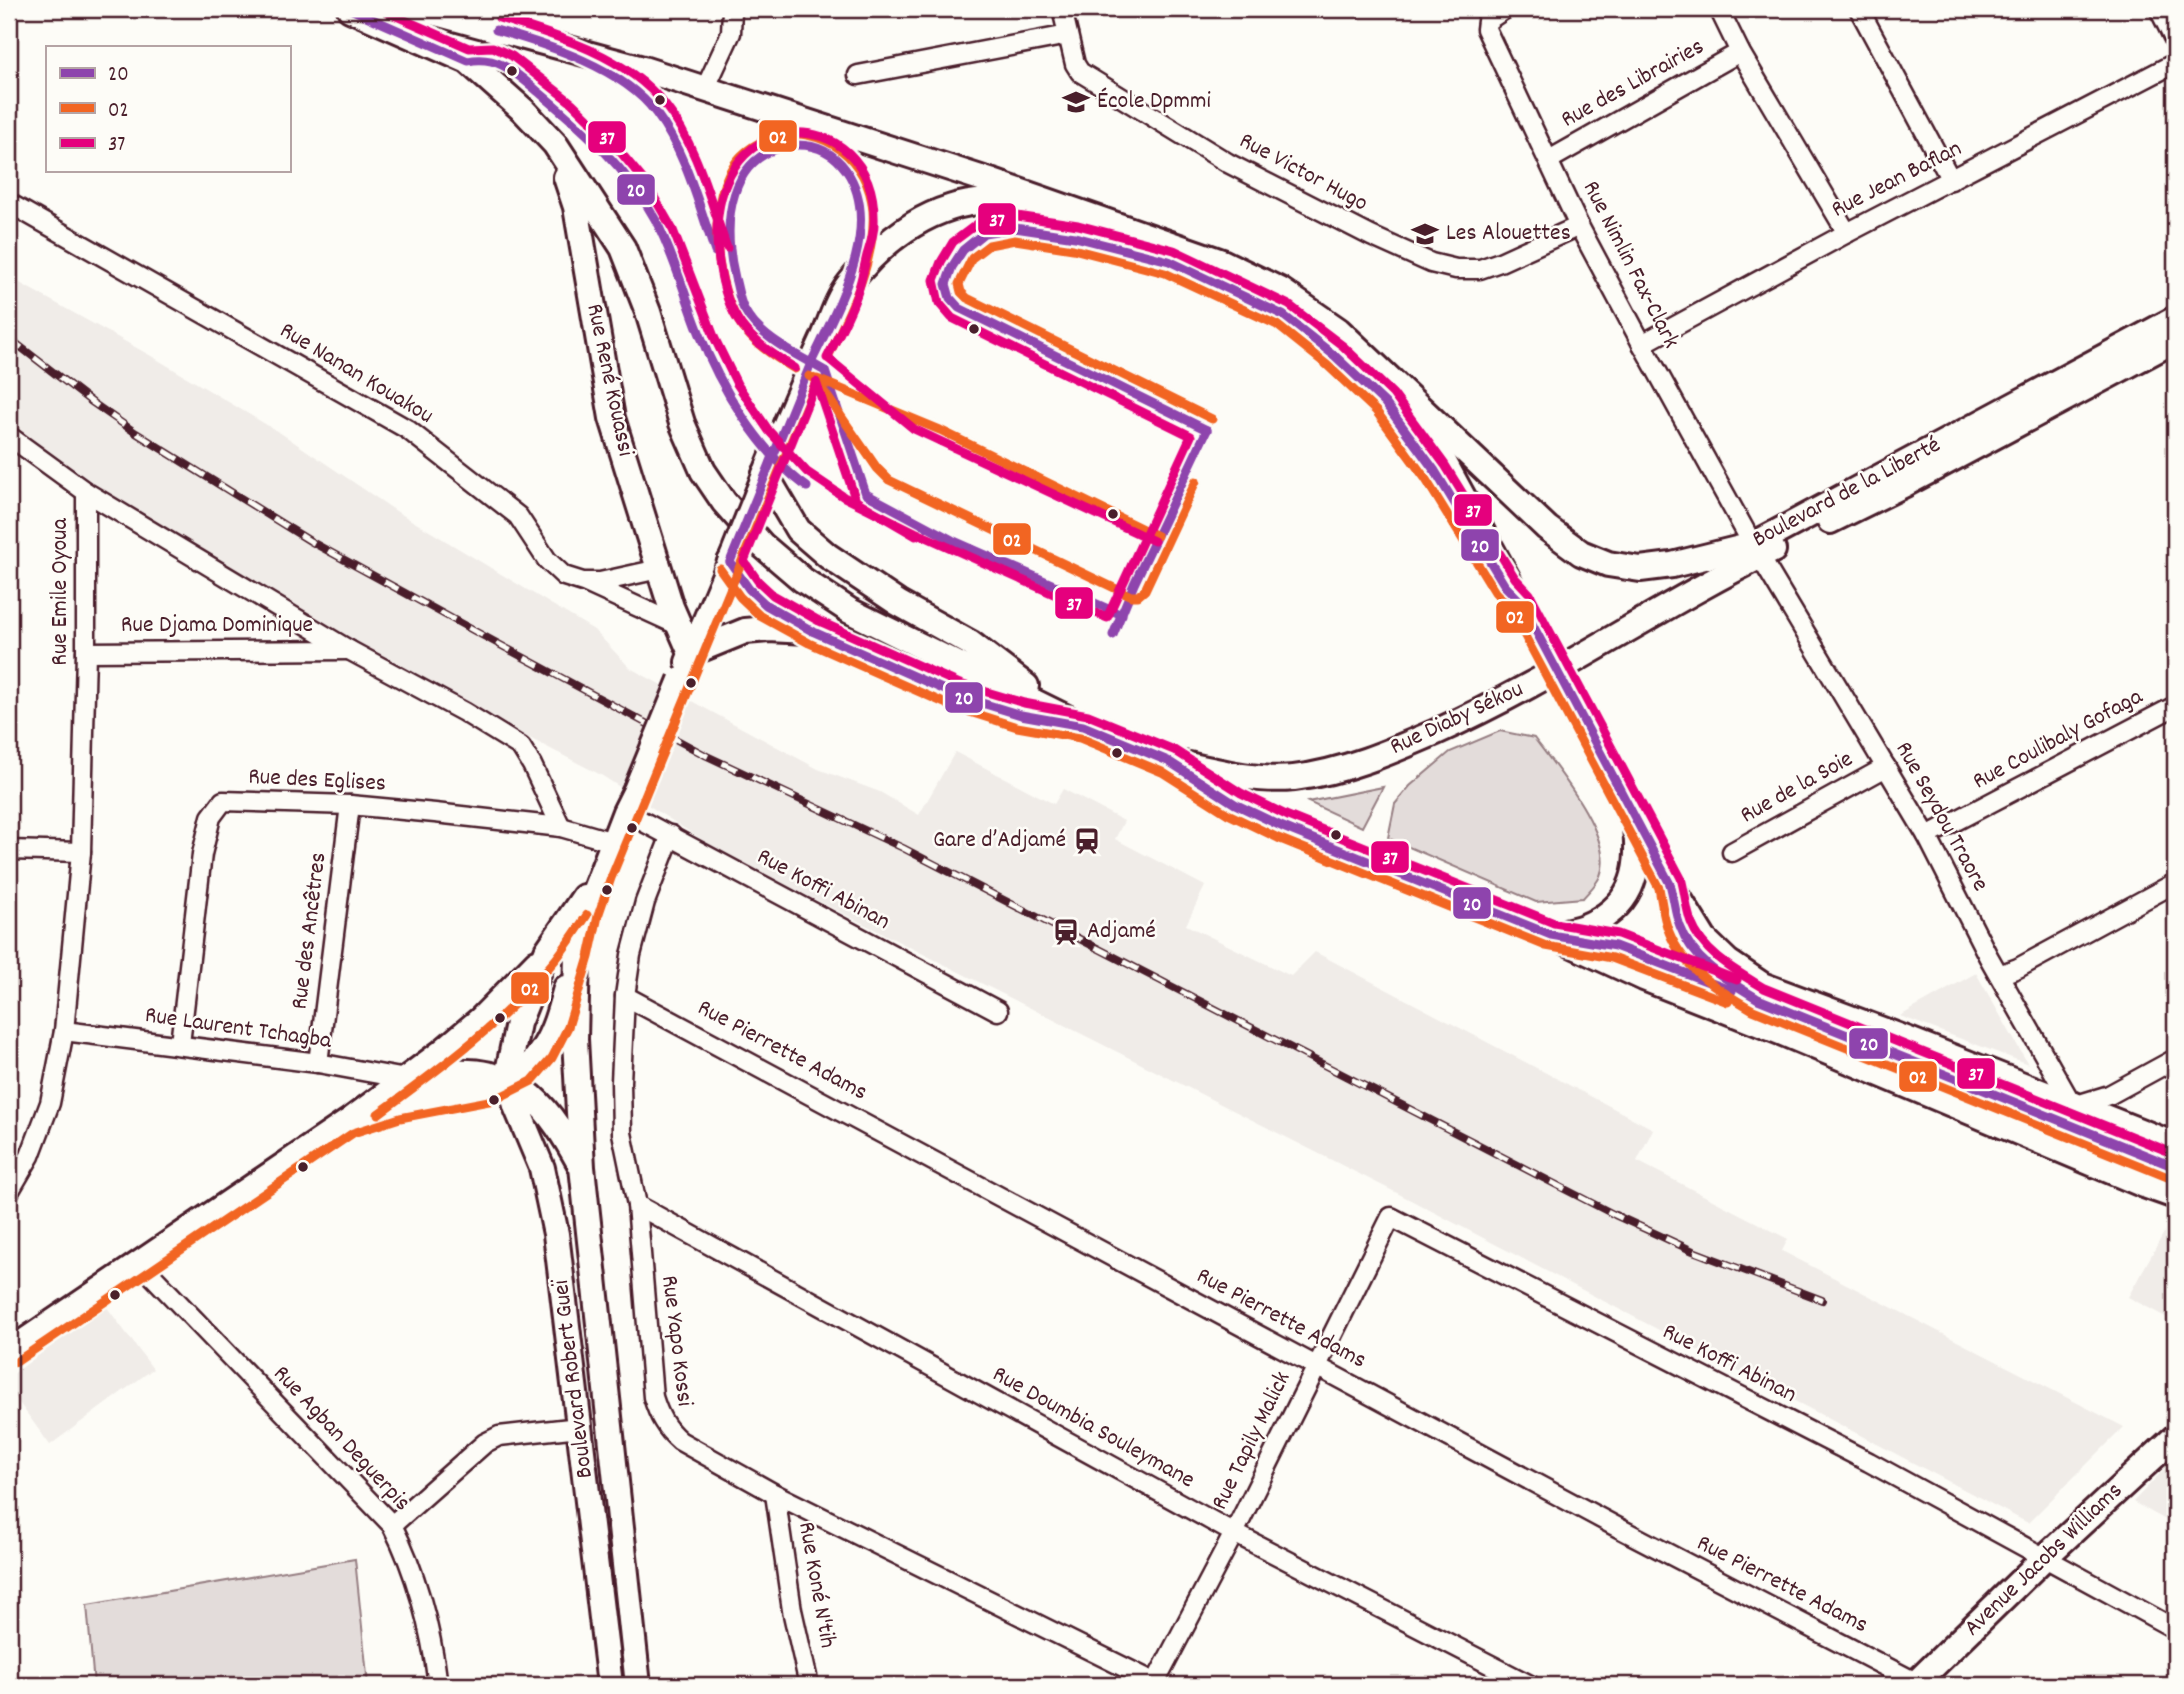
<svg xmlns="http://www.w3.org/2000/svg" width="2184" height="1694" viewBox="0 0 2184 1694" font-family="Dekko,sans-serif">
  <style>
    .built { fill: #f0ece8 }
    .green { fill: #e3dcda; stroke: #967e82; stroke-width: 2 }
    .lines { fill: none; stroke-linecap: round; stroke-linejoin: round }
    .street-casing { stroke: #4a1f2b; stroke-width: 23 }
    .secondary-casing { stroke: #4a1f2b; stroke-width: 30 }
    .street { stroke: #fdfcf7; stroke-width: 18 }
    .secondary { stroke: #fdfcf7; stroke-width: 24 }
    .rail-casing { stroke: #4a1f2b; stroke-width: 8 }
    .rail { stroke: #fdfcf7; stroke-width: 5; stroke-dasharray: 16; stroke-linecap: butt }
    .secondary-bridge-casing { stroke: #4a1f2b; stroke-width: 30; stroke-linecap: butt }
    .secondary-bridge { stroke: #fdfcf7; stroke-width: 24 }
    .bus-1-casing { stroke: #fdfcf7; stroke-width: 14 }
    .bus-2-casing { stroke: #fdfcf7; stroke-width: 14 }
    .bus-3-casing { stroke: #fdfcf7; stroke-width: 14 }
    .bus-1 { stroke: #8e44ad; stroke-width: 9 }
    .bus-2 { stroke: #f26522; stroke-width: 9 }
    .bus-3 { stroke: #e5007d; stroke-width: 9 }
    .bus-dot { fill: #4a1f2b; stroke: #fdfcf7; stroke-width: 2.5 }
    .labels { text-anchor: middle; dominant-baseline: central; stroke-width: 5; stroke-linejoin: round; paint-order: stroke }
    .street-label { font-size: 24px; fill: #4a1f2b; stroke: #fdfcf7 }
    .poi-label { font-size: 24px; fill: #4a1f2b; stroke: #fdfcf7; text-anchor: start }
    .line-badge { stroke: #fdfcf7; stroke-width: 2.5 }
    .badge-label { font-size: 19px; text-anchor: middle; font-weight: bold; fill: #fff }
  </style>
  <rect width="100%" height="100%" fill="#fdfcf7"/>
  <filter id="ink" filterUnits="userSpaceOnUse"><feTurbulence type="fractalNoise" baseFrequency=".0143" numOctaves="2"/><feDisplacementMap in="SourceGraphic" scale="14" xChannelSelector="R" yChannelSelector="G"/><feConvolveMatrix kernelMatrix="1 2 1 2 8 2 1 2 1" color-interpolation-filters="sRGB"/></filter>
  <g filter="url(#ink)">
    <!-- built -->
    <g class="built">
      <path d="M9,277L153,357L282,434L396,511L594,630L630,668L818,769L880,792L919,815L955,752L1054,804L1063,789L1124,821L1115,839L1205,886L1186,925L1291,976L1315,952L1653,1129L1637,1161L1788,1239L1782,1251L2124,1427L2028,1523L1399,1194L721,852L601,775L353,647L204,555L9,427Z"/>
      <path d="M1976,973L2028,1064L1900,1016Z"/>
      <path d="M2175,1213V1322L2128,1297Z"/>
      <path d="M106,1306L153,1369L50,1445L9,1389V1377Z"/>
      <path d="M2172,1461L2175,1462V1525L2133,1502Z"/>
    </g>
    <!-- green -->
    <g class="green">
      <path d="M1500,731L1534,738C1556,767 1616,839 1600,876C1597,884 1588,892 1583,898L1536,902L1388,838L1395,804L1410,786L1450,752Z"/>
      <path d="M1383,787L1362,827L1308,802Z"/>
      <path d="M355,1559L368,1685H94L87,1605Z"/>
    </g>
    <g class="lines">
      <!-- street casing -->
      <g class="street-casing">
        <g id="street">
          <path d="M1062,9L1075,64L1080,72L1228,163L1371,236L1431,263L1456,269H1480L1500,262L1579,226"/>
          <path d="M1505,9L1487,21L1486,29L1579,226L1642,344L1753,545L1927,836L1988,956L2073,1106L2109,1095L2175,1059"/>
          <path d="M1719,9L1740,52L1847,233"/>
          <path d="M1859,9L1951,180"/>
          <path d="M2159,9L2175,41"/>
          <path d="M508,33L511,9"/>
          <path d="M858,75L1068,35"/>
          <path d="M705,89L731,33L732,9"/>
          <path d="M1549,160L1740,52"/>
          <path d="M9,203L407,429L518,516L547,560L564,576L583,582H600L659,569"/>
          <path d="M1642,344L1847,233L2175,63"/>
          <path d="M9,436L86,492"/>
          <path d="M586,583L680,626"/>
          <path d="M86,652L349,650"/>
          <path d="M625,812L998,1011"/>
          <path d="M671,835L645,902L631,955L625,996L621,1082L622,1133L637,1205L653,1397C659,1416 665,1428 680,1441L775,1494L1160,1685"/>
          <path d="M1927,836L2175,706"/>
          <path d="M9,850L81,852"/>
          <path d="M1732,852L1886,767"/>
          <path d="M1999,975L2018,968L2175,883"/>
          <path d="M625,996L1615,1526L1921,1685"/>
          <path d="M64,1031L318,1063L406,1079"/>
          <path d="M180,1044L202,854L211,817L223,801L350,805L435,813L561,827L613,842"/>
          <path d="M318,1063L350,805"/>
          <path d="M9,1192L30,1156L50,1103L64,1031L81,852L86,652V492L349,650L464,712L521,747L532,765L561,827"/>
          <path d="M637,1205L1234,1533L1530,1685"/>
          <path d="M140,1263L392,1525C418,1576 431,1629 438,1685"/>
          <path d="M775,1494L792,1610L809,1685"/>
          <path d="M392,1525L485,1443L499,1436L579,1427"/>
          <path d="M1154,1685L1234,1533L1391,1217L1869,1462L2175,1629"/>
        </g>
      </g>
      <!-- secondary casing -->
      <g class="secondary-casing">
        <g id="secondary">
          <path d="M350,9L468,61L524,111L555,144L623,248L648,312L682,423L703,471L724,502L762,545L803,580L850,611L1083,726L1168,761L1235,804L1283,827L1551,935L1644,978L1783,1033L2144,1185L2175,1196"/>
          <path d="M421,9L643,69L993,182L1222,262L1280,290L1338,330L1547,528L1581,553L1608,564L1640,569L1672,565L1753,545L2175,319"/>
          <path d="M566,177L576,207L612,418L671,607L691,653"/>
          <path d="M1421,420L1525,611"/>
          <path d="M765,474L798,530L828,556L898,603L970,643L1026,686"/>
          <path d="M757,495C778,442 800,389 824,337C831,320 838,298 849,284C880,243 925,208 977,202C997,199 1021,206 1041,209"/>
          <path d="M1830,521L1905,484L2175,340"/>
          <path d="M730,562C740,577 750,591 764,603C791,625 827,638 858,652C923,681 988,713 1059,723"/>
          <path d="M691,653L745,631L769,629L807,631"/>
          <path d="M688,662L735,551"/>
          <path d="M1582,717L1670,884L1704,939L1728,962L1762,985L1909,1040L2175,1145"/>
          <path d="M1179,763C1216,771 1256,782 1294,778C1344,772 1390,752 1436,732C1553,680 1658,606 1773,550"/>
          <path d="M636,790L625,812L586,913L577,954L575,1039L582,1167L638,1685"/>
          <path d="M584,897L547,951L518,1023L509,1067V1080L516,1106L542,1168L556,1234L610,1685"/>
          <path d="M1551,935C1562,932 1574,931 1584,927C1631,908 1641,874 1636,828"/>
          <path d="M406,1079C423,1078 438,1073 454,1072C522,1068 551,1111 580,1164"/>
          <path d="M366,1116C392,1108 418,1101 444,1096C484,1088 520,1087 543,1049C555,1030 560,1010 566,988"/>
          <path d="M9,1352L348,1122L442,1052L481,1019L537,962"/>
          <path d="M1914,1685L2043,1559L2175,1437"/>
        </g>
      </g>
      <!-- street -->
      <use href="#street" class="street"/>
      <!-- secondary -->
      <use href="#secondary" class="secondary"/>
      <!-- rail casing -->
      <g class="rail-casing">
        <path id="rail" d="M9,338L93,403L136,433L310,541L480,634L707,756L903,848L1615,1215L1693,1251L1822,1300"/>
      </g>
      <!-- rail -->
      <use href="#rail" class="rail"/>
      <!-- secondary-bridge casing -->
      <g class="secondary-bridge-casing">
        <g id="secondary-bridge">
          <path d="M735,550L757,495"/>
          <path d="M1525,611L1582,717"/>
          <path d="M636,790L681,680"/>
        </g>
      </g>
      <!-- secondary-bridge -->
      <use href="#secondary-bridge" class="secondary-bridge"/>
      <!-- bus-1 casing -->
      <g class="bus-1-casing">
        <g id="bus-1">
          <path d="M350,9L468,61C499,54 519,76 541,94C585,131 627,168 655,219C674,255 684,294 699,332C719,386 760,453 807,487"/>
          <path d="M496,30C548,45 623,68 656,113C686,153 699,206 715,252"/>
          <path d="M795,145C816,144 834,153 846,170C885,226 836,310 811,363C787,350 757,334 744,309C739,300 738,288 735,278C722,224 727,152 795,145Z"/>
          <path d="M811,363L825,371L866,494L952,540L1122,615"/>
          <path d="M1207,430L959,308L950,298L946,284L952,267L963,250L984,233L1015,228L1075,237L1169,261L1283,315L1335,356L1385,403L1435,471L1505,586L1520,601L1670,884C1674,898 1675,913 1680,926C1693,962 1727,980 1758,999L2175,1167"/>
          <path d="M730,562L749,589L766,605L814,632L956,695L1021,715L1083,726L1168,761L1235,804L1283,827L1551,935L1615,946L1732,991"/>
          <path d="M730,562L811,363"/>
          <path d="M1113,635L1134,584L1207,430"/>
        </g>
      </g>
      <!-- bus-2 casing -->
      <g class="bus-2-casing">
        <g id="bus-2">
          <path d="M795,369C745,340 728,319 719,261C715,233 716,199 729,173C738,155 755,143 773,137C824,123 869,160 873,211C876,262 849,313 828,357"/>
          <path d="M809,376L816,380L877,468L889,480L1131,596H1138L1145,590L1196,481"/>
          <path d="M1212,419L967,298L961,292L959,284L972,258L989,245L1015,240L1073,249L1165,273L1277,325L1327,365L1376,411L1425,478L1495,592L1510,608L1659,888C1662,903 1663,918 1669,932C1684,970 1720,991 1753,1010L2170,1178"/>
          <path d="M720,569L740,597L760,616L809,643L951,706L1017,727L1080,738L1162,772L1228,814L1278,838L1546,946L1612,958L1728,1002"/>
          <path d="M378,1114C441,1068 506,1020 556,959C567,945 577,930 587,915"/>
          <path d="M16,1362L353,1133L400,1118L494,1100L532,1081L552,1058L568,1027L589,957L598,916L611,878L817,379L940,430L1157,536"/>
        </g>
      </g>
      <!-- bus-3 casing -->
      <g class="bus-3-casing">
        <g id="bus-3">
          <path d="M380,9L469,48L493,47L512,56L572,103L612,142L646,183L673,230L715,339L737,384L769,431L807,472L844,497L915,532L1107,618L1191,436L952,318L939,303L934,280L941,262L953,242L981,221L1017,216L1078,225L1174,250L1289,305L1343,346L1393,394L1445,465L1515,578L1530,594L1681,878C1685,892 1686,908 1691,922C1703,954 1736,971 1764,988L2175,1154"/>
          <path d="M499,18C556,35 627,56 665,105C697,145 710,200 727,248"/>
          <path d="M829,359L914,429L1154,541"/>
          <path d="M795,368C746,339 727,319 719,262C696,96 879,97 874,224C874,234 870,245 867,255C864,267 862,279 858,291C851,314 838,336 827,358"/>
          <path d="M916,536L856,501L816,382L744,561L758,581L773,595L819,621L960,684L1024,703L1088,715L1174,750L1241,793L1288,816L1554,923L1618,934L1737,980"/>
        </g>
      </g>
      <!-- bus-1 -->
      <use href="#bus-1" class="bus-1"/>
      <!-- bus-2 -->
      <use href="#bus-2" class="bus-2"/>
      <!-- bus-3 -->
      <use href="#bus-3" class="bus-3"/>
    </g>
  </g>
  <!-- icons -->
  <defs>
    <g id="university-bare" transform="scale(2.1)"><path d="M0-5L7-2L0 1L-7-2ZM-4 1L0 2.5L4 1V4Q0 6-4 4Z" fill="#4a1f2b" stroke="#fdfcf7" stroke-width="2.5" paint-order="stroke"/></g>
    <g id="station-bare" transform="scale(2.1)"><path d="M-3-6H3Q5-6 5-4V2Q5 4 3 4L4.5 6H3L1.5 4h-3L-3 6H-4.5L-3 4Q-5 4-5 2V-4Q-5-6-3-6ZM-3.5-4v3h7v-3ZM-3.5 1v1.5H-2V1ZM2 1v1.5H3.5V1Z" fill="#4a1f2b" stroke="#fdfcf7" stroke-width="2.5" paint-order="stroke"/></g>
  </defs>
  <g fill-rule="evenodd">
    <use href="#university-bare" x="1076" y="102"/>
    <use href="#university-bare" x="1425" y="234"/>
    <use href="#station-bare" x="1087" y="841"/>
    <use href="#station-bare" x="1066" y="932"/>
  </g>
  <!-- markers -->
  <g class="bus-dot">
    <circle cx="512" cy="71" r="6"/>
    <circle cx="660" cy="100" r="6"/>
    <circle cx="974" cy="329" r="6"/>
    <circle cx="1113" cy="514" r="6"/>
    <circle cx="691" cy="683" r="6"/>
    <circle cx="1117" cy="753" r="6"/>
    <circle cx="632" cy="828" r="6"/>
    <circle cx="1336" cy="835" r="6"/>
    <circle cx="607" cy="890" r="6"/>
    <circle cx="500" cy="1018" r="6"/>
    <circle cx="494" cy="1100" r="6"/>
    <circle cx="303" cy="1167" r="6"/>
    <circle cx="115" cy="1295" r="6"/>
  </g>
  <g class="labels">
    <!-- street labels -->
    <g class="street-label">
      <text transform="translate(1633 84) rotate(-29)">Rue des Librairies</text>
      <text transform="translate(1303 173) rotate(28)">Rue Victor Hugo</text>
      <text transform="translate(1897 180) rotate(-27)">Rue Jean Baflan</text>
      <text transform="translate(1630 265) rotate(63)">Rue Nimlin Fax-Clark</text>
      <text transform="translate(356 374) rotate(31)">Rue Nanan Kouakou</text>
      <text transform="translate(609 380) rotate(78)">Rue René Kouassi</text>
      <text transform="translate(1847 493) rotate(-28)">Boulevard de la Liberté</text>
      <text transform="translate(61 592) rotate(-90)">Rue Emile Oyoua</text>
      <text x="217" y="626">Rue Djama Dominique</text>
      <text transform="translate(1457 719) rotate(-25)">Rue Diaby Sékou</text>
      <text transform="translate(2058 740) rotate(-28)">Rue Coulibaly Gofaga</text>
      <text transform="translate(317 781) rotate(3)">Rue des Eglises</text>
      <text transform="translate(1797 788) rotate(-29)">Rue de la Soie</text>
      <text transform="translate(1941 817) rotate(61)">Rue Seydou Traore</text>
      <text transform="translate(823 890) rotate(28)">Rue Koffi Abinan</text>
      <text transform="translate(310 931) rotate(-83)">Rue des Ancêtres</text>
      <text transform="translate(238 1029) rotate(8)">Rue Laurent Tchagba</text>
      <text transform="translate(782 1051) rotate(28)">Rue Pierrette Adams</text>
      <text transform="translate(1281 1319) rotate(28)">Rue Pierrette Adams</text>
      <text transform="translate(676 1341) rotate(83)">Rue Yapo Kossi</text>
      <text transform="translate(1729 1364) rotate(27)">Rue Koffi Abinan</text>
      <text transform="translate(574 1379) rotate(-97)">Boulevard Robert Gueï</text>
      <text transform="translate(1093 1428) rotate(29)">Rue Doumbia Souleymane</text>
      <text transform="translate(341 1439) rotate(47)">Rue Agban Deguerpis</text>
      <text transform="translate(1252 1441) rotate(-64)">Rue Tapily Malick</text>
      <text transform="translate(2044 1560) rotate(-44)">Avenue Jacobs Williams</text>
      <text transform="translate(816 1585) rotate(80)">Rue Koné N'tih</text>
      <text transform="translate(1782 1585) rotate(27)">Rue Pierrette Adams</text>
    </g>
    <!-- poi labels -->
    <g class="poi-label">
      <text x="1097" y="102">École Dpmmi</text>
      <text x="1446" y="234">Les Alouettes</text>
      <text x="1066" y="841" text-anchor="end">Gare d’Adjamé</text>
      <text x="1087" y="932">Adjamé</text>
    </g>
  </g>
  <g class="line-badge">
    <rect x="758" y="119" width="40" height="34" rx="7" fill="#f26522"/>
    <rect x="587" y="120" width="40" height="34" rx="7" fill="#e5007d"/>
    <rect x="616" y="173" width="40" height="33" rx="7" fill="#8e44ad"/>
    <rect x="977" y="202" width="40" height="34" rx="7" fill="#e5007d"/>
    <rect x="1453" y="493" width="40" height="34" rx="7" fill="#e5007d"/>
    <rect x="992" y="522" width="40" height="34" rx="7" fill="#f26522"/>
    <rect x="1460" y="528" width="40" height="34" rx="7" fill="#8e44ad"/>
    <rect x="1054" y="586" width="40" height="34" rx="7" fill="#e5007d"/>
    <rect x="1495" y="600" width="40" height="34" rx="7" fill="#f26522"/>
    <rect x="944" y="681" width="40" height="33" rx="7" fill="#8e44ad"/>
    <rect x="1370" y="840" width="40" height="34" rx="7" fill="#e5007d"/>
    <rect x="1452" y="886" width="40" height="34" rx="7" fill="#8e44ad"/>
    <rect x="510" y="971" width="40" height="34" rx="7" fill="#f26522"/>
    <rect x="1848" y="1027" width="41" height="33" rx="7" fill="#8e44ad"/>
    <rect x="1956" y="1057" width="40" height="33" rx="7" fill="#e5007d"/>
    <rect x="1898" y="1060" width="40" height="33" rx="7" fill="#f26522"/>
  </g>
  <g class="badge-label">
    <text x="778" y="143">02</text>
    <text x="607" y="144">37</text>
    <text x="636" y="196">20</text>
    <text x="997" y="226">37</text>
    <text x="1473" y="517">37</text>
    <text x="1012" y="546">02</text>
    <text x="1480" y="552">20</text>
    <text x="1074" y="610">37</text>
    <text x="1515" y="623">02</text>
    <text x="964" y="704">20</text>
    <text x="1390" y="864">37</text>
    <text x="1472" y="910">20</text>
    <text x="530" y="995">02</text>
    <text x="1869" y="1050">20</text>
    <text x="1976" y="1080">37</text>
    <text x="1918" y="1083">02</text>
  </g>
  <!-- margin -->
  <rect width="2184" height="1694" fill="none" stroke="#fdfcf7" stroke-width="35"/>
  <rect x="18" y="18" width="2149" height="1659" fill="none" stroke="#4a1f2b" stroke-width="2.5" filter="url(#ink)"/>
  <!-- legend -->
  <rect x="46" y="46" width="245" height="126" fill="#fdfcf7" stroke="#b5a4a5" stroke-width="2"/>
  <rect x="60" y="68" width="35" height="10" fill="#8e44ad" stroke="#b5a4a5" stroke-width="2"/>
  <text x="108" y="80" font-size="21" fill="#4a1f2b">20</text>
  <rect x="60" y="103" width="35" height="10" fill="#f26522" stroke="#b5a4a5" stroke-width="2"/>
  <text x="108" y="116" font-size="21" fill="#4a1f2b">02</text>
  <rect x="60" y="138" width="35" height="10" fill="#e5007d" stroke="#b5a4a5" stroke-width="2"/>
  <text x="108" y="150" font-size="21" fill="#4a1f2b">37</text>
</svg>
